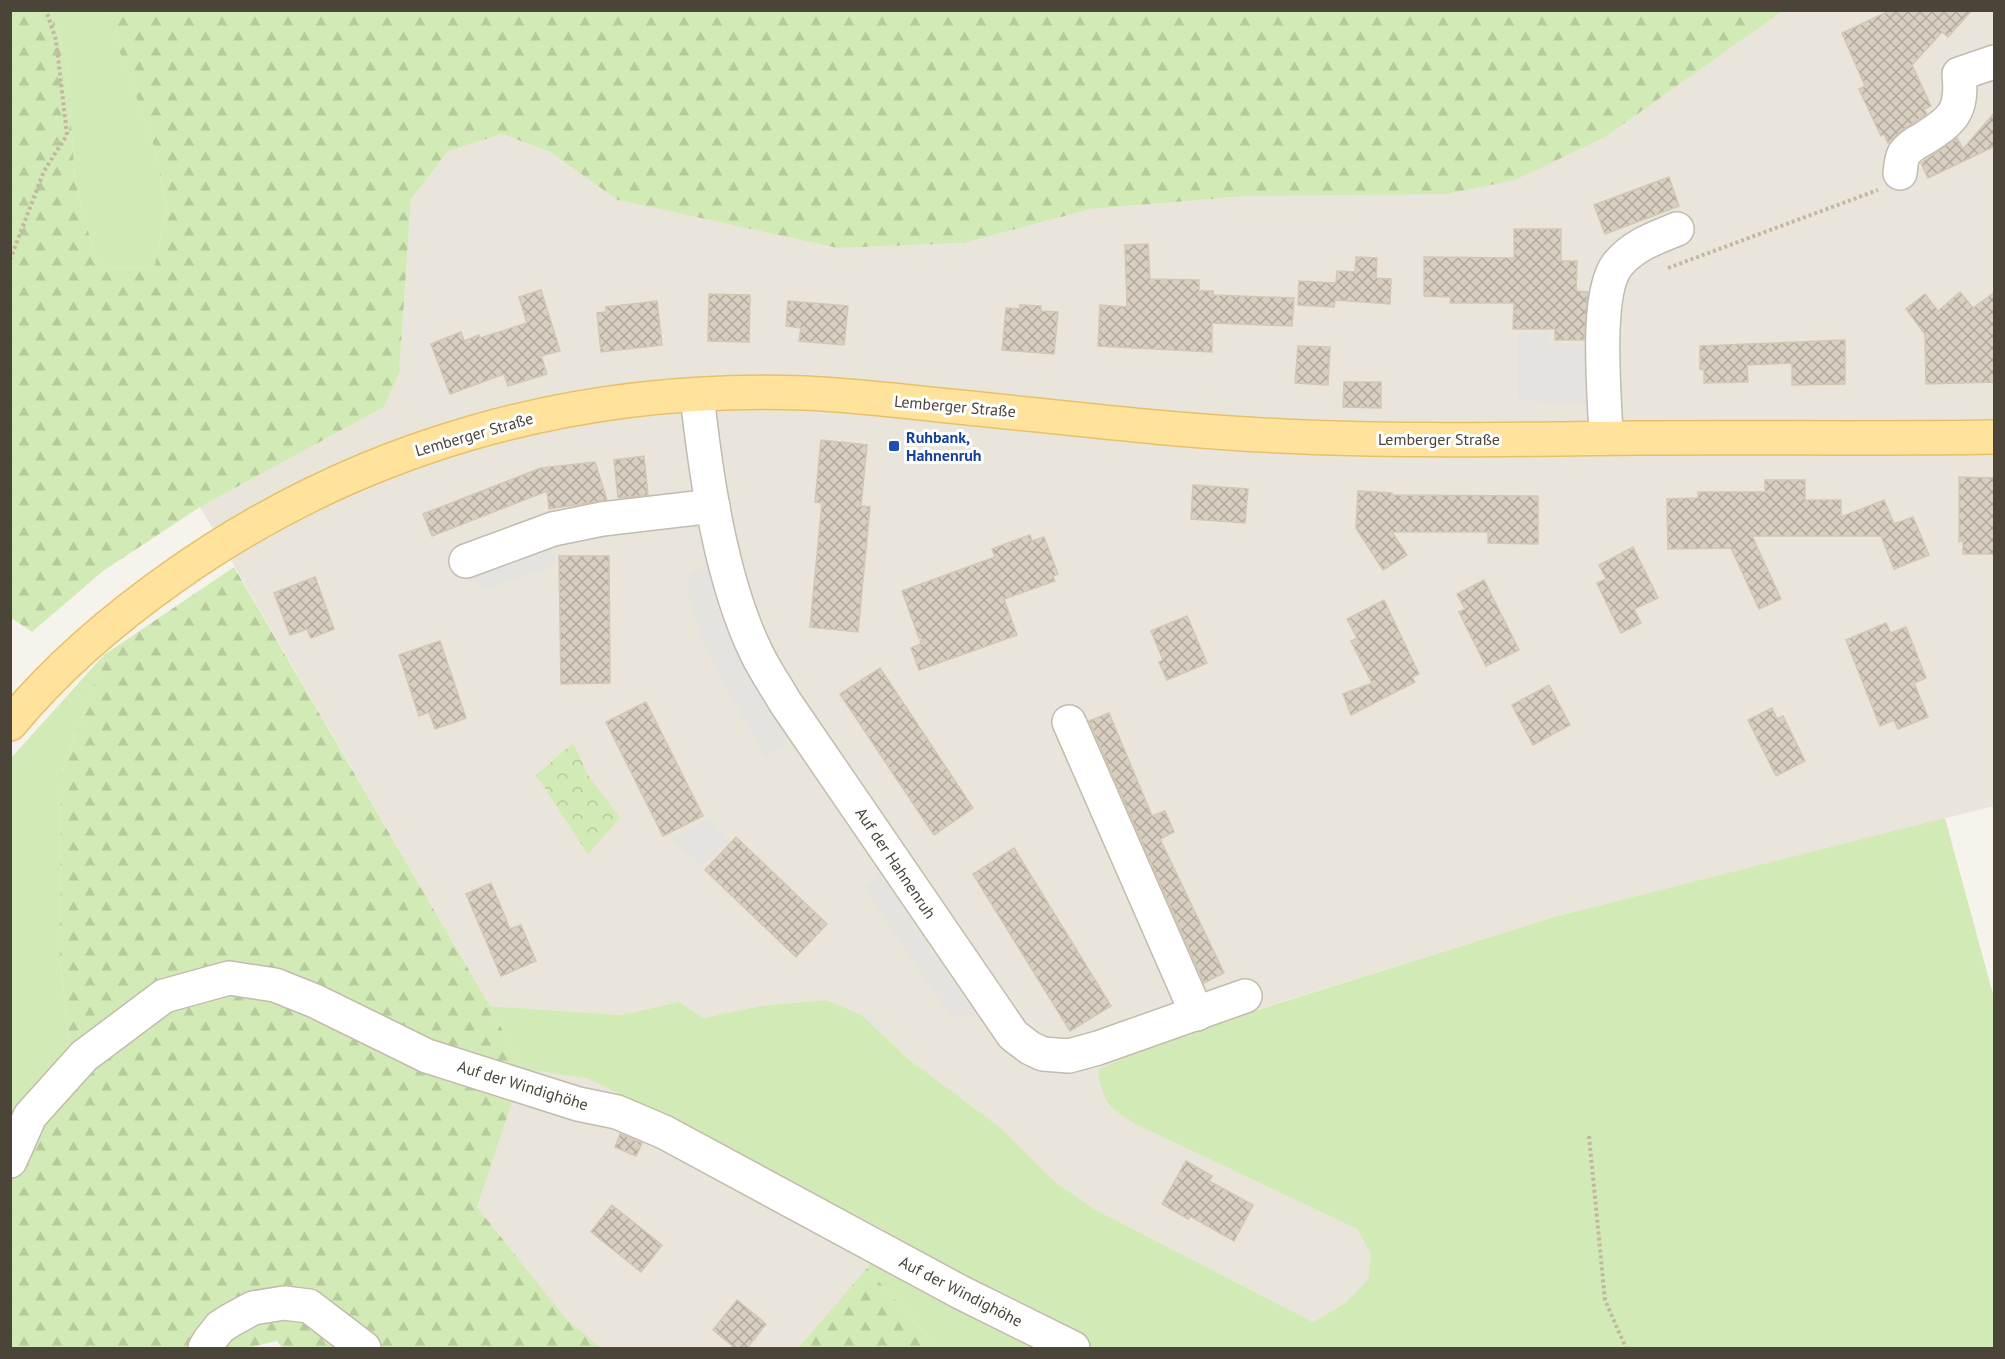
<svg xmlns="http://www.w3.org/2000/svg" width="2005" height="1359" viewBox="0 0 2005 1359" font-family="'PT Sans',sans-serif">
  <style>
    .residential { fill: #eae5da }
    .grass { fill: #d2eab5 }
    .forest { fill: url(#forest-firs) }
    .park { fill: url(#park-crowns) }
    .parking { fill: #e5e3e0 }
    .building { fill: url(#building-cross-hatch); stroke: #d3c7b4; stroke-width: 1.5 }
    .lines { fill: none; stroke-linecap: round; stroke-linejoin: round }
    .minor-casing { stroke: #c2bbae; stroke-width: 36 }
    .major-casing { stroke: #e6c16a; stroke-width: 36 }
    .path { stroke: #c4b79f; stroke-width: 4; stroke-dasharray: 3 3; stroke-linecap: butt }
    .minor { stroke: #fff; stroke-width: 33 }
    .major { stroke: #ffe39c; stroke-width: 33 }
    .transit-dot { fill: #1a4fb4; stroke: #fff; stroke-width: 2 }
    .labels { text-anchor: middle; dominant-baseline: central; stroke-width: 6; stroke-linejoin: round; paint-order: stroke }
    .street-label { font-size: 16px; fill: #4b4439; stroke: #fff }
    .transit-label { font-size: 16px; font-weight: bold; fill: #164399; stroke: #fff; text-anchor: start }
  </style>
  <defs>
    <pattern id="forest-firs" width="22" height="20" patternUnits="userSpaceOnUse" patternTransform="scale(1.5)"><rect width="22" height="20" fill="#d2eab5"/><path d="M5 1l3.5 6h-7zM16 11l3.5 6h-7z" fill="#b6ca9c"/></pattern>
    <pattern id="park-crowns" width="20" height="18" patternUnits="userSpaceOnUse" patternTransform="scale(1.5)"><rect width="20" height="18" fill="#d2eab5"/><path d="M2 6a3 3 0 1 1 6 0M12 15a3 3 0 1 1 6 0" fill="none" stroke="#b6ca9c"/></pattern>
    <pattern id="building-cross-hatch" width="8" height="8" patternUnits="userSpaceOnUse" patternTransform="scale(1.5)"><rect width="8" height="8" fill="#d8cfc1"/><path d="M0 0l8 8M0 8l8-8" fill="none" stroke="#b1aa9e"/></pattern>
  </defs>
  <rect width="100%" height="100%" fill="#f6f3ec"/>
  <!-- residential -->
  <g class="residential">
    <path d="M1782,11H1994V806L1554,917L1227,1019L1139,1126L1357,1229L1371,1254L1368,1279L1345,1303L1313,1322L1094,1209L1054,1181L1002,1129L907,1058L862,1015L826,1000L760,1006L703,1018L678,1002L620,1015L490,1006L200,507L384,407L399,374L411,199L448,151L502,134L550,152L619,200L838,248L963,243L1091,209L1247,196L1736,42Z"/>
    <path d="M523,1069L589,1079L883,1229L867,1268L798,1348H602L567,1321L477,1207Z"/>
  </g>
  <!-- grass -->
  <g class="grass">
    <path d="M51,11H105L107,15L153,143L167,208L154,269L98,268L75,181L67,61Z"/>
    <path d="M104,655L61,776L60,957L69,1042L11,1133V758Z"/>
    <path d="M1945,818L1994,998V1348H938L867,1268L883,1229L589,1079L523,1069L490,1006L620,1015L679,1002L703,1018L760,1006L826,1000L862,1015L907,1058L1002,1129L1054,1181L1094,1209L1313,1322L1345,1303L1368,1279L1371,1254L1357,1229L1139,1126C1109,1107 1104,1107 1098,1070L1165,1039L1554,917Z"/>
  </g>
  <!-- forest -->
  <g class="forest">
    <path d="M11,10L51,11L67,61L75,181L98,268L154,269L167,208L153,143L105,11H1782L1605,137L1515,180L1446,194L1247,196L1091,209L963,243L838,248L618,200L550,152L502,134L448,151L411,199L399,374L384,407L200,507L103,571L32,632L10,617Z"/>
    <path d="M234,567L490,1006L523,1069L477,1207L567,1320L602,1348H282L277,1341L247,1348H11L10,1133L69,1042L60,957L61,776L104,655Z"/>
    <path d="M867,1268L938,1348H798Z"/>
  </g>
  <!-- park -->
  <path class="park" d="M573,743L588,775L620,818L588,854L536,775Z"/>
  <!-- parking -->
  <g class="parking">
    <path d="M1549,331L1550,343L1589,344L1592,404H1565L1518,399V332Z"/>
    <path d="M549,543L557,564L484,591L467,578Z"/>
    <path d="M708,565L718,609L738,654L789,742L765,757L714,666L695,621L687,587L690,573Z"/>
    <path d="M709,817L729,841L703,866L672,840Z"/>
    <path d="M880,875L975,1016L951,1017L864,887Z"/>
  </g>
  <!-- building -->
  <g class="building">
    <path d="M1891,10H1972L1948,37L1942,32L1912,65L1931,106L1924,109L1927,114L1901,131L1888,143L1884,134L1881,136L1859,89L1865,86L1842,33Z"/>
    <path d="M1995,112V146L1928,178L1921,163L1957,138L1963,149Z"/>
    <path d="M1669,177L1679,206L1605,234L1594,205Z"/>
    <path d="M1514,229H1561V261H1577L1576,291L1588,292L1584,340H1555V329H1513L1514,303H1450L1451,297L1424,296V257L1514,258Z"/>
    <path d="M1148,244L1150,279L1199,280V291H1213V295L1294,298L1292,326L1212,323V352L1098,346L1100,305L1127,307L1125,245Z"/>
    <path d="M1356,257L1377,258L1376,278L1391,279L1390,304L1335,300L1334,307L1298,305L1299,281L1336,283L1337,271L1355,272Z"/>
    <path d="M541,290L560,351L541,356L547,374L508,386L504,374L450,394L431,344L461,332L464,341L479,335L480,338L527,323L519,297Z"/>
    <path d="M1960,292L1973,308L1995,292V382L1926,384L1925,334L1906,309L1925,294L1938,311Z"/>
    <path d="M709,294L750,295L749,342L708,341Z"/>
    <path d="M657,301L662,345L601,352L597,313L606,312V307Z"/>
    <path d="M788,301L848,306L844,345L799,341L801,328L786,326Z"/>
    <path d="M1020,305L1041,306V311L1058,312L1054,354L1002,350L1006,308L1020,309Z"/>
    <path d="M1845,340V384L1792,385V363L1747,365L1748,382L1704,383V370L1700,369V346Z"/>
    <path d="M1298,346L1330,347L1328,385L1295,383Z"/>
    <path d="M1344,382H1381V408L1343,407Z"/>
    <path d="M821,440L867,445L861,506L870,507L858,632L810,627L822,503L815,502Z"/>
    <path d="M644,456L648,495L618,498L614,460Z"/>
    <path d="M595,462L607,500L549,509L547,491L432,536L423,514L541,468Z"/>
    <path d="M1959,477L1995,478V554H1963V540L1959,542Z"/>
    <path d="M1765,480H1805V500H1841V517L1884,500L1894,524L1913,517L1929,555L1894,569L1881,536H1752L1781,599L1759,609L1731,548L1668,549L1667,499L1698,498V492H1765Z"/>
    <path d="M1193,485L1248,489L1245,523L1191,519Z"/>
    <path d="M1358,491L1392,493V495L1538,496V544L1488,543V532H1392L1407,555L1383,570L1356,528Z"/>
    <path d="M1030,535L1032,541L1044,537L1058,574L1053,576L1055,581L1004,599L1017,635L919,670L911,648L921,644L920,641L924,639L919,638L902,591L995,557L992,549Z"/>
    <path d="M1633,547L1658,598L1634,609L1641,623L1621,633L1597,583L1606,579L1599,565Z"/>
    <path d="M559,556H609L610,683L561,684Z"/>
    <path d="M315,577L334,629L311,638L307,629L290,635L274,593Z"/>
    <path d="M1484,580L1519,650L1486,666L1459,612L1465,609L1457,594Z"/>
    <path d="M1384,600L1419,674L1412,677L1415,682L1351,715L1343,694L1372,683L1351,641L1357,638L1347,619Z"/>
    <path d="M1187,616L1207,663L1167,680L1159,662L1163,660L1151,631Z"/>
    <path d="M1886,623L1891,633L1906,627L1926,678L1914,683L1928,717L1898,729L1894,720L1880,726L1846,640Z"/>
    <path d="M440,641L466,718L435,729L429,712L419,716L399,655Z"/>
    <path d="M880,668L973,808L934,835L840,694Z"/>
    <path d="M1549,685L1570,725L1533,745L1512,705Z"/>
    <path d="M646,702L703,816L663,836L606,722Z"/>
    <path d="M1772,708L1777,719L1783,716L1805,761L1776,776L1748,720Z"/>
    <path d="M1109,713L1152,816L1165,811L1174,832L1160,839L1224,973L1204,983L1089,721Z"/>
    <path d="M736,837L827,924L796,957L705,870Z"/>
    <path d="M1014,848L1111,1006L1070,1031L973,874Z"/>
    <path d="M491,883L510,929L521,925L536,961L501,976L466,894Z"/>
    <path d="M620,1134L642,1143L636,1156L615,1147Z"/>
    <path d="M1186,1161L1212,1176L1209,1181L1253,1205L1234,1241L1190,1216L1188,1219L1162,1204Z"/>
    <path d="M612,1205L662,1245L641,1272L591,1232Z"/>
    <path d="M737,1300L766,1324L747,1348H735L713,1330Z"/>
  </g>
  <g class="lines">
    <!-- minor casing -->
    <g class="minor-casing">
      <g id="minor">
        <path d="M1900,173C1901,167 1901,159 1904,154C1908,148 1917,142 1923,139C1953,120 1963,112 1959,74L1994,62"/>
        <path d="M697,395C706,477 721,581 757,654C765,671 776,686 785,702L1013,1035L1030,1048L1043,1054L1069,1056L1098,1048L1245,996"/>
        <path d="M1606,438C1605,398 1594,293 1618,264C1634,245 1655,238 1677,229"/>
        <path d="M466,561L553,529L602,519L713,506"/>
        <path d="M1069,722L1197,1014"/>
        <path d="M10,1161L30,1116L84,1056L164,996L229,978L275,985L315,1001L427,1056L578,1104L617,1112L664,1132L960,1292L1073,1348"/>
        <path d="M205,1348L209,1341L220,1327L231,1320L253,1308L284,1303L309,1306L364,1348"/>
      </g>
    </g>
    <!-- major casing -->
    <g class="major-casing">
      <path id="major" d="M10,724C58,666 112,620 173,577C359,445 576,385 804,393C849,395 894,400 939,405C1054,416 1168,431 1283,436C1401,442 1520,439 1639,438C1757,437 1876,439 1994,437"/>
    </g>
    <!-- path -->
    <g class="path">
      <path d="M10,260L44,171L67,135L56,40L46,10"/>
      <path d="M1668,268L1878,190"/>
      <path d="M1589,1136L1605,1300L1626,1348"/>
    </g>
    <!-- minor -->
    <use href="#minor" class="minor"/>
    <!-- major -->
    <use href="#major" class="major"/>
  </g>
  <!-- markers -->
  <rect class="transit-dot" x="888" y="440" width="12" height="12" rx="3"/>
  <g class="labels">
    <!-- street labels -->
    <g class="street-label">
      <text transform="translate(955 406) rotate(5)">Lemberger Straße</text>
      <text transform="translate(474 434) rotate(-16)">Lemberger Straße</text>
      <text x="1439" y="439">Lemberger Straße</text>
      <text transform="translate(896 863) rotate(56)">Auf der Hahnenruh</text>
      <text transform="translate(523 1085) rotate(17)">Auf der Windighöhe</text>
      <text transform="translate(961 1291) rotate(27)">Auf der Windighöhe</text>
    </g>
    <!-- transit labels -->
    <g class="transit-label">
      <text x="906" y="437">Ruhbank,<tspan x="906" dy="18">Hahnenruh</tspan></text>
    </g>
  </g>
  <!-- border -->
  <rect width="2005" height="1359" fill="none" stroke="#4b4439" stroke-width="24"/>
</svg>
